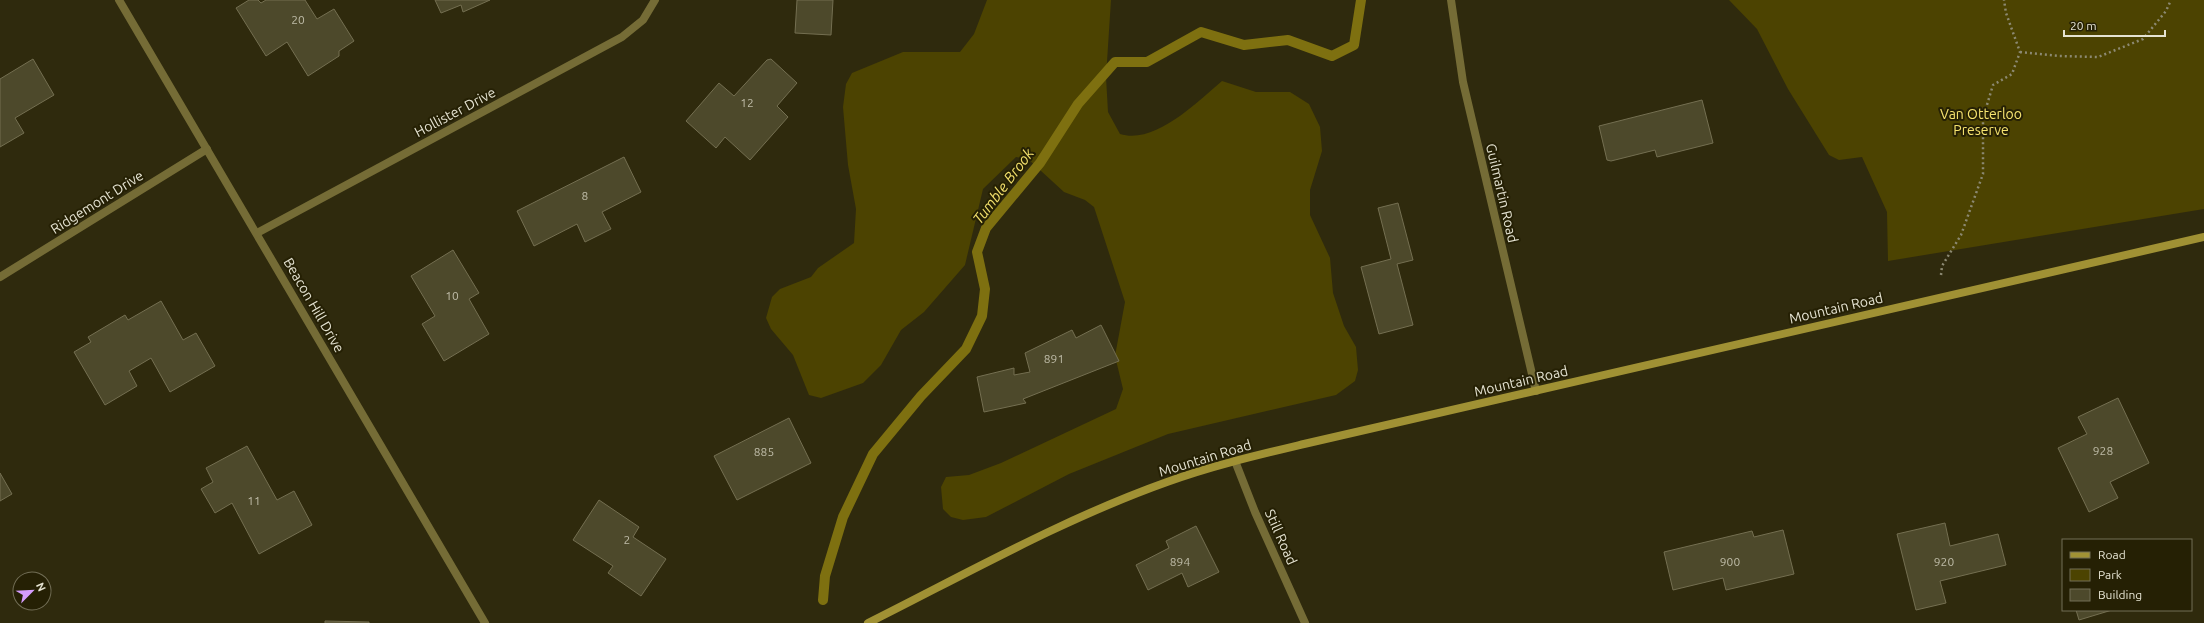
<svg xmlns="http://www.w3.org/2000/svg" width="2204" height="623" viewBox="0 0 2204 623" font-family="Ubuntu,sans-serif">
  <style>
    .green { fill: #4c4301 }
    .lines { fill: none; stroke-linecap: round; stroke-linejoin: round }
    .stream { stroke: #7e7010; stroke-width: 10 }
    .building { fill: #4d492b; stroke: #746f51 }
    .path { stroke: #8c8972; stroke-width: 2.5; stroke-dasharray: 2 3; stroke-linecap: butt }
    .minor { stroke: #756c36; stroke-width: 8 }
    .tertiary { stroke: #756c36; stroke-width: 8 }
    .secondary { stroke: #a09134; stroke-width: 8 }
    .labels { text-anchor: middle; dominant-baseline: central; stroke-width: 4; stroke-linejoin: round; paint-order: stroke }
    .number-label { font-size: 12px; fill: #bfbca8 }
    .street-label { font-size: 14px; fill: #e5e3d2; stroke: #252004 }
    .park-label { font-size: 14px; fill: #f6e36f; stroke: #252004 }
    .water-label { font-size: 15px; font-style: italic; fill: #f3e06c; stroke: #252004 }
  </style>
  <rect width="100%" height="100%" fill="#2f2a0d"/>
  <!-- green -->
  <g class="green">
    <path d="M987,0H1111L1106,77L1108,112L1120,134C1155,145 1197,102 1222,81L1256,92H1290L1309,104L1320,127L1322,151L1310,190V215L1330,258L1333,293L1344,326L1356,347L1358,370L1355,381L1336,395L1168,434L1069,474L986,517L963,520L951,517L943,509L941,487L946,477L969,475L1001,463L1116,409L1123,389L1115,356L1125,302L1094,207L1085,200L1064,192L1028,159L1016,157L983,189L965,265L924,312L901,330L881,365L863,383L821,398L809,395L793,355L771,329L766,318L772,297L780,289L811,277L818,268L854,243L856,209L848,165L843,107L846,84L852,73L903,52H960L974,34Z"/>
    <path d="M1729,0H2204V209L1888,261L1887,212L1862,157L1839,160L1829,155L1788,89L1757,29Z"/>
  </g>
  <g class="lines">
    <!-- stream -->
    <path class="stream" d="M823,600L825,576L843,517L873,454L921,396L966,349L982,316L985,289L977,252L986,228L1040,163L1078,104L1115,62H1147L1201,32L1244,45L1288,40L1332,56L1354,45L1361,0"/>
  </g>
  <!-- building -->
  <g class="building">
    <path d="M249,0H258L261,3L266,0H305L317,19L334,9L354,41L339,51V56L308,76L287,42L266,56L236,8Z"/>
    <path d="M435,0H490L463,12L461,5L441,13Z"/>
    <path d="M797,0H833L831,35L795,33Z"/>
    <path d="M33,59L54,95L15,118L24,133L0,147V79Z"/>
    <path d="M771,59L797,83L777,106L788,117L750,160L725,137L716,148L686,121L719,83L734,96L767,60Z"/>
    <path d="M1702,100L1713,143L1657,157L1655,150L1611,161L1607,160L1599,126Z"/>
    <path d="M624,157L641,192L602,212L611,229L585,242L577,224L534,246L517,211Z"/>
    <path d="M1398,203L1413,260L1397,264L1413,325L1379,334L1361,267L1391,259L1378,208Z"/>
    <path d="M453,250L479,293L469,299L489,334L444,361L422,324L435,316L411,276Z"/>
    <path d="M161,301L183,340L196,333L215,366L170,392L151,358L129,371L137,386L105,405L74,352L91,342L88,337L125,315L128,320Z"/>
    <path d="M1101,325L1119,361L1023,399L1026,403L984,412L977,377L1014,368V375L1030,372L1025,353L1072,330L1076,338Z"/>
    <path d="M2118,398L2149,463L2110,482L2118,498L2089,512L2058,448L2087,434L2078,417Z"/>
    <path d="M789,418L811,463L737,500L714,456Z"/>
    <path d="M247,446L277,500L294,491L312,525L259,554L232,503L215,513L201,489L213,482L206,468Z"/>
    <path d="M0,473L12,494L0,501Z"/>
    <path d="M599,500L639,527L633,537L666,559L641,596L608,573L613,566L573,540Z"/>
    <path d="M1945,523L1950,546L1998,534L2006,565L1940,581L1946,603L1916,610L1897,534Z"/>
    <path d="M1196,526L1219,572L1188,587L1182,573L1148,590L1136,565L1169,548L1166,541Z"/>
    <path d="M1783,530L1794,574L1726,590L1723,578L1673,590L1664,552L1752,531L1754,537Z"/>
    <path d="M2076,610H2112L2079,620Z"/>
    <path d="M325,621L369,622V623H325Z"/>
  </g>
  <g class="lines">
    <!-- path -->
    <g class="path">
      <path d="M2020,52L2059,56L2098,57L2143,39L2166,11L2171,0"/>
      <path d="M1941,275L1942,266L1961,235L1983,174V118L1993,85L2012,74L2020,52L2006,13L2004,0"/>
    </g>
    <!-- minor -->
    <g class="minor">
      <path d="M119,0L485,623"/>
      <path d="M1451,0L1463,82L1536,391"/>
      <path d="M257,233L622,37L643,20L655,0"/>
      <path d="M0,277L207,149"/>
    </g>
    <!-- tertiary -->
    <path class="tertiary" d="M1235,461L1255,512L1305,623"/>
    <!-- secondary -->
    <path class="secondary" d="M868,623C966,574 1063,519 1167,482C1211,466 1258,455 1304,444L2204,237"/>
  </g>
  <g class="labels">
    <!-- number labels -->
    <g class="number-label">
      <text x="298" y="19">20</text>
      <text x="747" y="102">12</text>
      <text x="585" y="195">8</text>
      <text x="452" y="295">10</text>
      <text x="1054" y="358">891</text>
      <text x="2103" y="450">928</text>
      <text x="764" y="451">885</text>
      <text x="254" y="500">11</text>
      <text x="627" y="539">2</text>
      <text x="1180" y="561">894</text>
      <text x="1730" y="561">900</text>
      <text x="1944" y="561">920</text>
    </g>
    <!-- street labels -->
    <g class="street-label">
      <text transform="translate(455 112) rotate(-28)">Hollister Drive</text>
      <text transform="translate(1502 193) rotate(77)">Guilmartin Road</text>
      <text transform="translate(97 202) rotate(-32)">Ridgemont Drive</text>
      <text transform="translate(314 305) rotate(60)">Beacon Hill Drive</text>
      <text transform="translate(1836 308) rotate(-13)">Mountain Road</text>
      <text transform="translate(1521 381) rotate(-13)">Mountain Road</text>
      <text transform="translate(1205 458) rotate(-17)">Mountain Road</text>
      <text transform="translate(1281 537) rotate(66)">Still Road</text>
    </g>
    <!-- park labels -->
    <g class="park-label">
      <text x="1981" y="114">Van Otterloo<tspan x="1981" dy="16">Preserve</tspan></text>
    </g>
    <!-- water labels -->
    <g class="water-label">
      <text transform="translate(1003 186) rotate(-53)">Tumble Brook</text>
    </g>
  </g>
  <!-- legend -->
  <rect x="2062" y="539" width="130" height="72" fill="#252004" stroke="#726e56"/>
  <rect x="2070" y="552" width="20" height="6" fill="#a09134" stroke="#726e56"/>
  <text x="2098" y="559" font-size="12" fill="#e5e3d2">Road</text>
  <rect x="2070" y="569" width="20" height="12" fill="#4c4301" stroke="#726e56"/>
  <text x="2098" y="579" font-size="12" fill="#e5e3d2">Park</text>
  <rect x="2070" y="589" width="20" height="12" fill="#4d492b" stroke="#726e56"/>
  <text x="2098" y="599" font-size="12" fill="#e5e3d2">Building</text>
  <!-- north arrow -->
  <g transform="translate(32 591) rotate(66)"><circle r="19" fill="#252004" stroke="#726e56"/>
  <path d="M0-3L7 15L0 10L-7 15Z" fill="#d49cfc"/>
  <text y="-6" font-size="11" font-weight="bold" text-anchor="middle" fill="#e5e3d2">N</text>
  </g>
  <!-- scale -->
  <path d="M2064 30v6h101v-6" fill="none" stroke="#e5e3d2" stroke-width="2"/>
  <text x="2070" y="30" font-size="12" fill="#e5e3d2" stroke="#252004" stroke-width="3" paint-order="stroke">20 m</text>
</svg>
